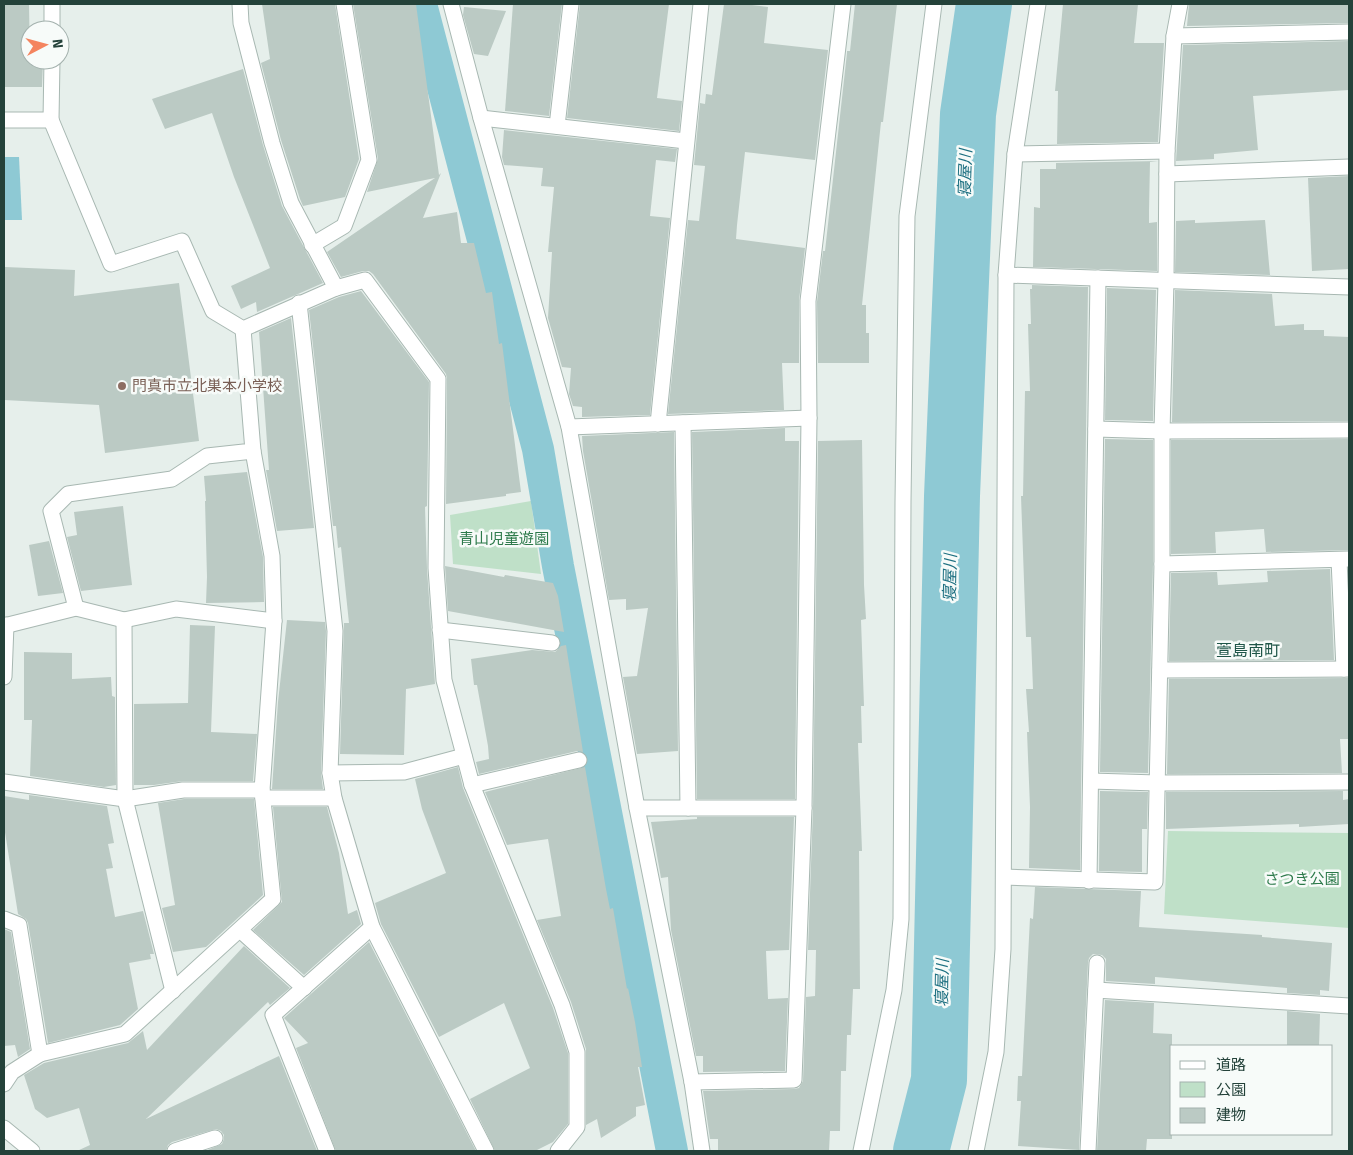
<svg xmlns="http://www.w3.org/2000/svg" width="1353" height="1155" viewBox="0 0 1353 1155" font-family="'Fira Sans','Noto Sans JP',sans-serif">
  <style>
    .green { fill: #bfe0c8 }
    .water { fill: #8ec9d4 }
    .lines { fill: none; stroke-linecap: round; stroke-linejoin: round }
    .canal { stroke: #8ec9d4; stroke-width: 32 }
    .river { stroke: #8ec9d4; stroke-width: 56 }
    .building { fill: #bbcac4 }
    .minor-casing { stroke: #a8b8b2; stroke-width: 17 }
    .minor { stroke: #fff; stroke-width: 15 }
    .education-dot { fill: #8d6e63; stroke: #f7fbf9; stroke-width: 2 }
    .labels { text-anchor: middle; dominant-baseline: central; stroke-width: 5; stroke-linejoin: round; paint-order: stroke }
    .education-label { font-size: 15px; fill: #785e54; stroke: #f7fbf9; text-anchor: start }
    .park-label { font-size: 15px; fill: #2d7a4b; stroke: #f7fbf9 }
    .water-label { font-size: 16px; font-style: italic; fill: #1c6f80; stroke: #f7fbf9 }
    .neighbourhood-label { font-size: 16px; fill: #1f5548; stroke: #f7fbf9 }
  </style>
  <rect width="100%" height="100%" fill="#e6efeb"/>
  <!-- green -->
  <g class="green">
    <path d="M531,501L541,574L453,564L450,515Z"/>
    <path d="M1168,831L1349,833V928L1164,914Z"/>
  </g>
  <!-- water -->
  <path class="water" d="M4,157H19L22,220H4Z"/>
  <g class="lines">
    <!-- canal -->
    <path class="canal" d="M421,4L538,449L558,566L672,1151"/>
    <!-- river -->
    <path class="river" d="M921,1151L939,1080L952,496L968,114L984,4"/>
  </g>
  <!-- building -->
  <g class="building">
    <path d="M5,4H29L30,60H43L42,87H4Z"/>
    <path d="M262,4H335L359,159L345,197L303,206L300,199L281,140L261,63L270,59Z"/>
    <path d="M353,4H416L439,175L441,173L423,218L457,212L461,243H474L486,293L492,292L499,344L502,343L521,492L506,494V496L446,504L447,379L446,374L373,274L369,271H363L341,277L327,252L435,178L367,192L378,159Z"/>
    <path d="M513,4H562L549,116L505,111Z"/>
    <path d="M580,4H669L657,98L682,101L679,131L567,118Z"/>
    <path d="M724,4H744L768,7L764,43L828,50L815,160L745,152L737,225L736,239L805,248L799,301V363H782L784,410L668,414L688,220L699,221L705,166L694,165L700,103L705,104L706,94L712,95Z"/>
    <path d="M855,4H897L883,122H881L862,305H866V333H869V363H818L817,302L823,251H825L847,53V51H850Z"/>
    <path d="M1063,4H1138L1134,43H1164L1158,142L1057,144L1058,91H1055Z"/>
    <path d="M1189,4H1349V23L1187,26Z"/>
    <path d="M464,7L506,11L488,56L474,54L463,15Z"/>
    <path d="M1349,41V90L1253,96L1258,150L1214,154V159L1176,161L1183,45Z"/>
    <path d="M243,69L263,145L282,206L323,283L257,312L256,302L241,309L231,286L270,268L234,177L212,113L165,129L152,99Z"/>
    <path d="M504,130L677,149L675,162L656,160L650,216L670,218L650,415L582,417V407L573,406L569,394L571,368L562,367L548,318L552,252H548L554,187L541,186L543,168L504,165L502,157Z"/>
    <path d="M1158,161L1150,162L1149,210V223L1157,222V271L1033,267L1034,207L1040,208V169H1056V163Z"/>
    <path d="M1349,176V269L1312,271L1308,178Z"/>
    <path d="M1195,220V223L1265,220L1270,275L1175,272L1176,221Z"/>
    <path d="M5,267L75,270L74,296L179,283L199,441L105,453L99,405L4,400Z"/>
    <path d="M1032,285L1088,287L1080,870L1029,868L1030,807L1027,732H1029L1026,689H1033L1031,637H1026L1021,496H1023L1025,391H1030L1028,324H1031L1030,289H1032Z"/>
    <path d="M1107,288L1156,290L1153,421L1105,420Z"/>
    <path d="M1175,290L1272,294L1275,326L1304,324V330H1324V336L1349,337V421L1172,422Z"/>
    <path d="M361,291L429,382L427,506L425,507L427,569L435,684L406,689L404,755L340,754L344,623H349L341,547L338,548L336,526H333L309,310L339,297Z"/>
    <path d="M291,318L314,528L277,531L266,470H269L259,332Z"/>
    <path d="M785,428V441H799L795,799H697L692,432Z"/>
    <path d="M674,432L678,751L637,754L623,677L637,676L648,608L626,610V599L609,600L583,451L582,436Z"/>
    <path d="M1105,439L1153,440V564L1148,773L1100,772Z"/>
    <path d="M1349,439V550L1266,552L1264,529L1215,532L1216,553L1171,554V440Z"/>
    <path d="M862,440L864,585L866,619L861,620L864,706H861L862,743H858L862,851H859L860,989H853L851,1035H847L846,1071H841L840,1131H830L829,1151H718V1139H710L703,1091L794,1089L799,1088L803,1081L806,997L815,996L816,950H808L813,808L818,441Z"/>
    <path d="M247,472L263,557L264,602L206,603L207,577L205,501H206L204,476Z"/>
    <path d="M123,506L132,585L81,591L67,537L77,535L74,512Z"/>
    <path d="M49,541L63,593L38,596L29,545Z"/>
    <path d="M445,566L504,577L505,575L553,583L558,596L564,632L448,611Z"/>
    <path d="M1330,569L1334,660L1169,661L1171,573L1217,572L1218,585L1268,582L1267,571Z"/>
    <path d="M287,620L325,622L326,631L321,773L323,789H272L278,702Z"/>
    <path d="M190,625L215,626L211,732L257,734L253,781H183L154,785H134V704L188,703Z"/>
    <path d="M566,645L583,752L577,751L479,774L476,762L489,759L488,746L477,685H474L471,659L532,650L555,652L561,646Z"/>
    <path d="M24,652L72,653V679L111,677L112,696L115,697L116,785L104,787L30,776L32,720H24Z"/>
    <path d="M1349,678V739H1340L1342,773L1167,774L1169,679Z"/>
    <path d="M458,767L463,788L553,1008L568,1053V1124L553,1142L535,1151H495L470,1099L530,1068L504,1003L439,1037L381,924L375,903L446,873L422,809L415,779Z"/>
    <path d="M585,767L606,889L610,909L613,908L627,989L628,988L635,1022L642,1067H638L645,1105L636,1107V1116L601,1138L597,1119L586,1125V1049L571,1002L537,920L561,916L548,839L507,845L485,792Z"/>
    <path d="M1100,791L1148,792L1147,829H1142V872L1099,871Z"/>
    <path d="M1343,791V800L1349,799V824L1299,827V824L1166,829V792Z"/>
    <path d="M29,795L107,806L114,843L108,844L113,868L106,869L115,917L143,911L154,954H150L151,959L129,963L138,1009L120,1025L48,1043L28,923L26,919L18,914L4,826V796L29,800Z"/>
    <path d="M184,799H254L263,895L206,947L173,952L162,908L175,905L158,803Z"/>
    <path d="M273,807H327L339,853L348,914L357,910L361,924L304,975L253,930L282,902Z"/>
    <path d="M697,817H794L789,950L766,951L768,999L788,998L785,1071L703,1072V1056H696L671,930L668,877L661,878L651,822L697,819Z"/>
    <path d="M1035,887L1141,891L1139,927L1262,935V937L1332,943L1329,991L1320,990V995L1287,993V988L1155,977V984L1106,981V959L1102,955L1093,954L1089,958L1088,963L1079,1150L1018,1146L1021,1101H1017L1018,1076H1022L1030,918L1033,919Z"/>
    <path d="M4,929L11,932L30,1049L18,1057L15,1045L4,1046Z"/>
    <path d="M369,942L476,1151H336L296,1048L308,1043L284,1018Z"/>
    <path d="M244,946L290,988L270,1005L268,1002L146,1119L279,1056L317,1151H205L222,1144L224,1139V1135L221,1131L216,1129L172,1142L168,1145L166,1151H77L90,1145L79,1108L47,1118L35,1109L24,1075L44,1063L128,1043L143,1031L147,1050Z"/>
    <path d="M1105,1000L1154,1003L1153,1033L1172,1034V1139H1147L1146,1151H1097Z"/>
    <path d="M1287,1011L1320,1014L1319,1046H1287Z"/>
  </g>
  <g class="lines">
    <!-- minor casing -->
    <g class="minor-casing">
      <g id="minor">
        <path d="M240,4L241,23L272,143L291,203L336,288"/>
        <path d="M451,4L481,118L569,427L637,808L692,1082L794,1080L804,808L809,418L808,301L843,4"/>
        <path d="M52,30V4"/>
        <path d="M1174,36L1349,32"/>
        <path d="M481,118L686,141"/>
        <path d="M4,120H51L111,264L182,241L213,311L243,329L336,288L365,280L438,379L436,568L444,680L472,785L562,1005L577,1052V1127L558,1151"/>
        <path d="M51,120L52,60"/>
        <path d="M557,126L571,4"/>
        <path d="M1015,154L1167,151"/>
        <path d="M1167,174L1349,167"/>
        <path d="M312,245L344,226L369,160L344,4"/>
        <path d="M1006,275L1349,287"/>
        <path d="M299,303L335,631L330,773L334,798L372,927L486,1151"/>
        <path d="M683,423L688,808"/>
        <path d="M658,424L701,4"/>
        <path d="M569,427L809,418"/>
        <path d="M1096,429L1162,431L1349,430"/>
        <path d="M253,451L272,556L274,621L262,790"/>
        <path d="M1339,560L1344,669"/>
        <path d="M1162,564L1349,559"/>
        <path d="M76,608L51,511L68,494L172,479L207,456L253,451L243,329"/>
        <path d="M124,620L125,799L173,991"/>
        <path d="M4,626L76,608L124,620L176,609L274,621"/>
        <path d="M440,630L552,643"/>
        <path d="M1160,670L1349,669"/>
        <path d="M4,677L6,625"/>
        <path d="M330,773L404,772L464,756"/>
        <path d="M1091,781L1157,783L1349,782"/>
        <path d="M4,782L125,799L183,790H262L273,899L125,1034L40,1054L12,1072L4,1084"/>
        <path d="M472,785L579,760"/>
        <path d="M263,798H334"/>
        <path d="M637,808H804"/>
        <path d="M1004,877L1155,882L1162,564V431L1166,281L1167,151L1174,36L1180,4"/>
        <path d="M1089,881L1098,278"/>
        <path d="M4,919L19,925L40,1054"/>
        <path d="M240,930L304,988"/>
        <path d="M1096,990L1349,1006"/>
        <path d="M692,1082L702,1151"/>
        <path d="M4,1128L32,1151"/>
        <path d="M175,1151L215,1138"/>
        <path d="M327,1151L273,1015L372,927"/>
        <path d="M861,1151L894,990L901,919L903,502L907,216L934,4"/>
        <path d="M976,1151L996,1052L1003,949L1006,275L1015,154L1038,4"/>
        <path d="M1088,1151L1097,963"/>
      </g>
    </g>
    <!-- minor -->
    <use href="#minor" class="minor"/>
  </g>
  <!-- markers -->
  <circle class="education-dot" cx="122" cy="386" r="5"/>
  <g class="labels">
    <!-- education labels -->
    <g class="education-label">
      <text x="132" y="386">門真市立北巣本小学校</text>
    </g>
    <!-- park labels -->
    <g class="park-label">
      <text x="504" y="539">青山児童遊園</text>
      <text x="1302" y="879">さつき公園</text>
    </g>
    <!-- water labels -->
    <g class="water-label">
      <text transform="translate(965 173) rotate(-88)">寝屋川</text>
      <text transform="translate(950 578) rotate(-89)">寝屋川</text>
      <text transform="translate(942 983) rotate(-89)">寝屋川</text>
    </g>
    <!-- neighbourhood labels -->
    <g class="neighbourhood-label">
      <text x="1248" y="650">萱島南町</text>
    </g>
  </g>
  <!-- border -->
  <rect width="1353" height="1155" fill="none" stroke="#24423a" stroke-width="10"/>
  <!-- legend -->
  <rect x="1170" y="1045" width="162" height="90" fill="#f7fbf9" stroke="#a3b1ad"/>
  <rect x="1180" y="1061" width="25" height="8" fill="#ffffff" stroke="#a3b1ad"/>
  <text x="1216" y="1070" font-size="15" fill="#24423a">道路</text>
  <rect x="1180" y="1082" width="25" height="15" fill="#bfe0c8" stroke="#a3b1ad"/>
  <text x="1216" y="1095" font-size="15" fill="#24423a">公園</text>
  <rect x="1180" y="1108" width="25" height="15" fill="#bbcac4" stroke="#a3b1ad"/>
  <text x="1216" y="1120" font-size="15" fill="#24423a">建物</text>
  <!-- north arrow -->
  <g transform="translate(45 45) rotate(84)"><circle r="24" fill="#f7fbf9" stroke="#a3b1ad"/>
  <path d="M0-4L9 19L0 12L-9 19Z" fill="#f4845f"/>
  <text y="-8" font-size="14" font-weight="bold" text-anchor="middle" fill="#24423a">N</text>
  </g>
</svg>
